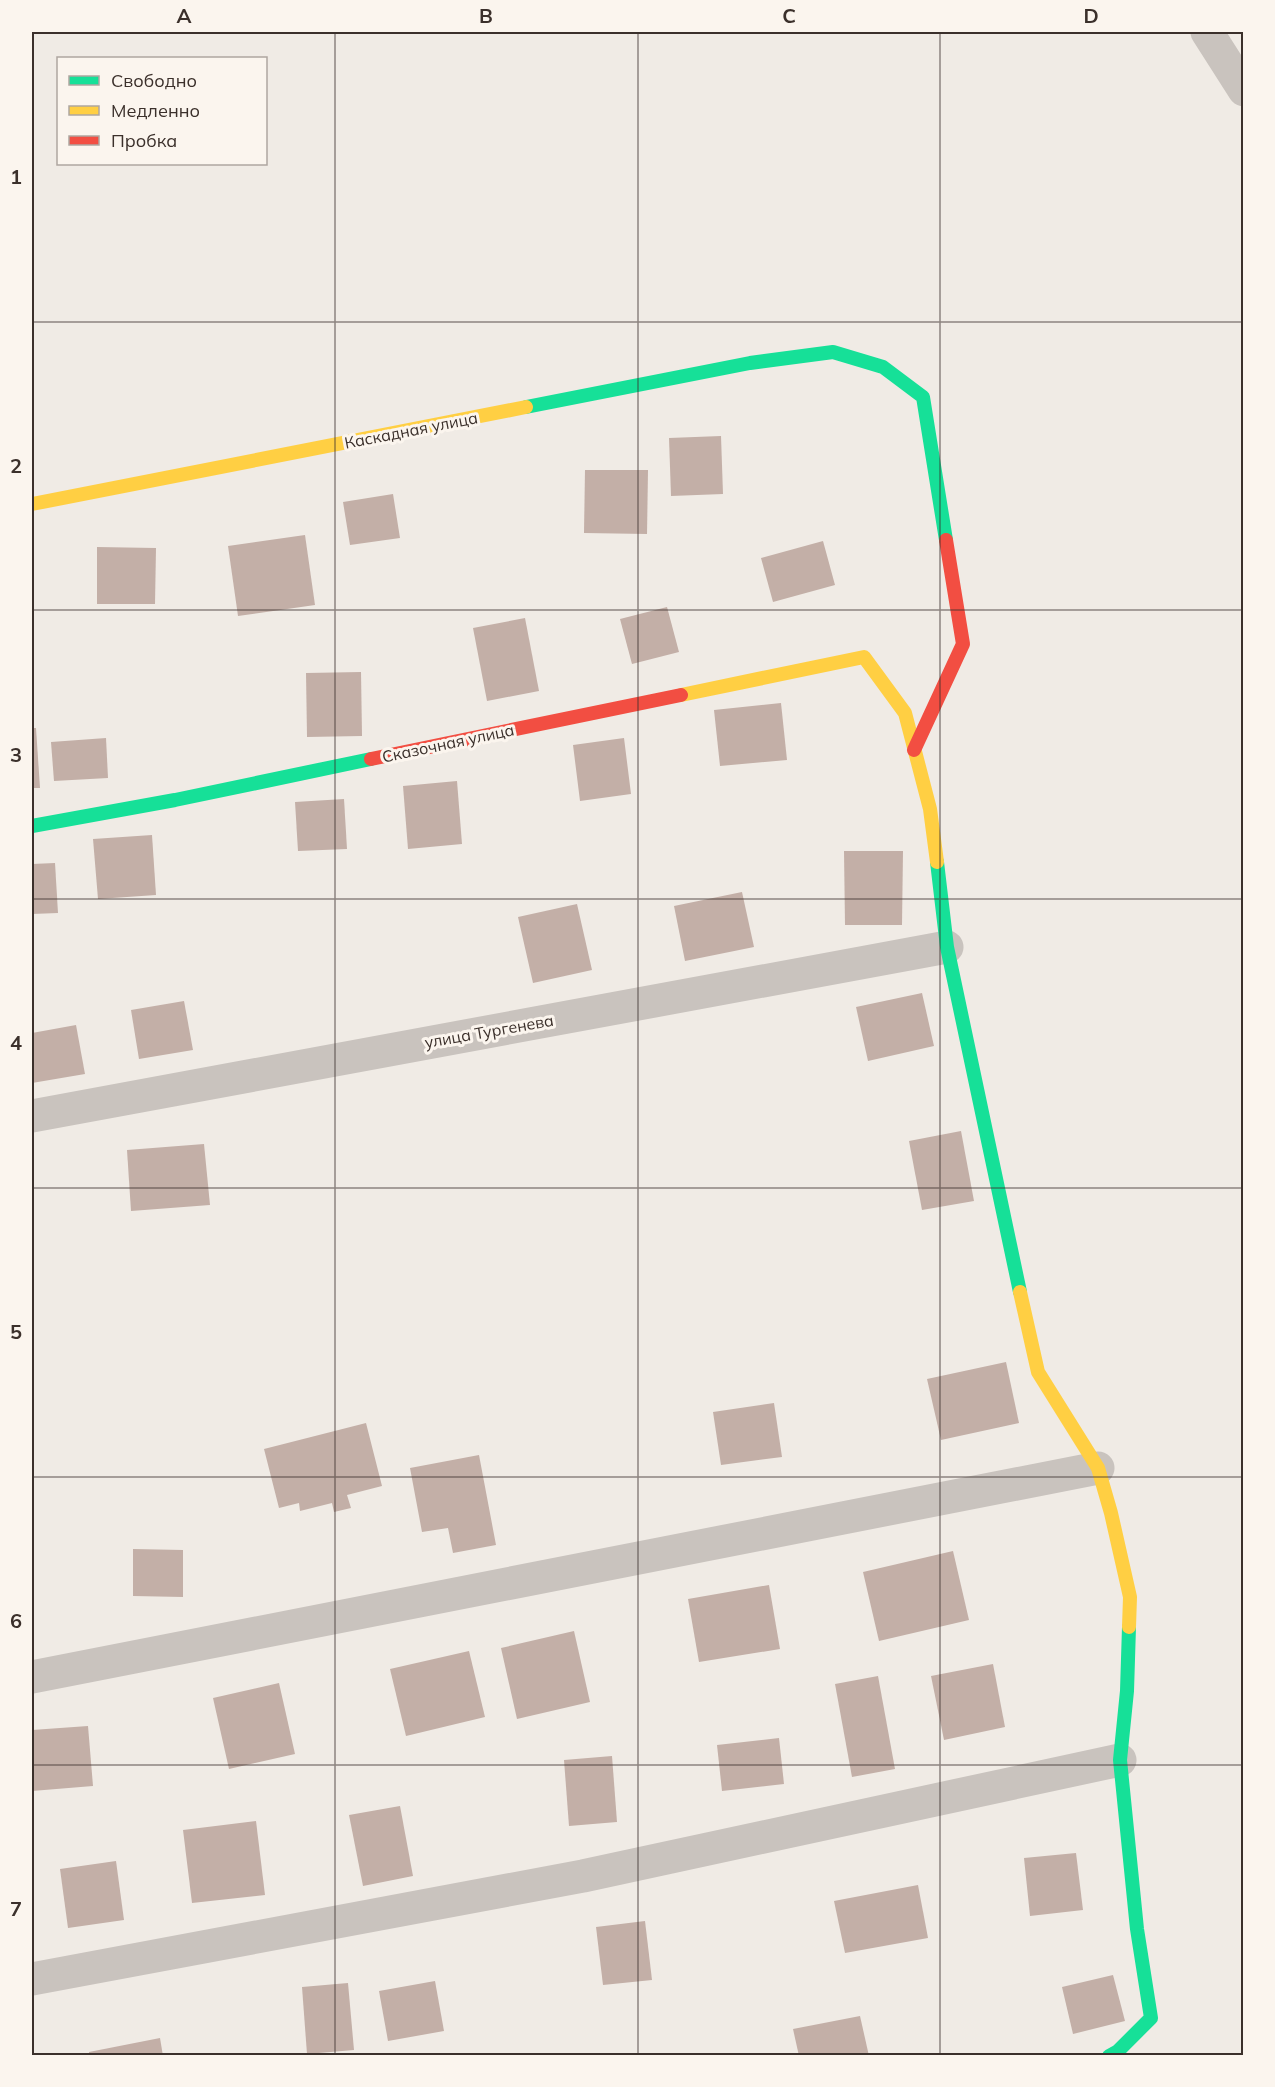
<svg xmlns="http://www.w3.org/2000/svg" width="1275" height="2087" viewBox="0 0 1275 2087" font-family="Mulish,sans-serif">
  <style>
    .building { fill: #c3afa7 }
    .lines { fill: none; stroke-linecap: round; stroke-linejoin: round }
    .street { stroke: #c9c3be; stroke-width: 33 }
    .fast { stroke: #16e098; stroke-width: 14 }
    .slow { stroke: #ffcf43; stroke-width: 14 }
    .jam { stroke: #f24e42; stroke-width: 14 }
    .grid { fill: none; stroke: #3b302b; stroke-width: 1.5; stroke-opacity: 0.55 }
    .labels { text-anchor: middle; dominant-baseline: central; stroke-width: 6; stroke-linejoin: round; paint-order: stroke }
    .street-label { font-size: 16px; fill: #3b302b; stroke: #fbf5ee }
    .neatline { fill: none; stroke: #3b302b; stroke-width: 2 }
    .grid-label { font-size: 20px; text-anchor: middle; font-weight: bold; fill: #3b302b }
  </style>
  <rect width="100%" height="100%" fill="#f0ebe5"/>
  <!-- building -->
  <g class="building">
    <path d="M721,436L723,494L671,496L669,438Z"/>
    <path d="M585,470H648L647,534L584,533Z"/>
    <path d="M393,494L400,538L350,545L343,502Z"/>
    <path d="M305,535L315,605L238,616L228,546Z"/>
    <path d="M823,541L835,585L773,602L761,558Z"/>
    <path d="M97,547L156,548L155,604H97Z"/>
    <path d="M667,607L679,652L632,664L620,619Z"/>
    <path d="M525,618L539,691L487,701L473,628Z"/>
    <path d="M361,672L362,736L307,737L306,673Z"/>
    <path d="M781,703L787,760L720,766L714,710Z"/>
    <path d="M32,728H36L40,788H32Z"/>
    <path d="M106,738L108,778L54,781L51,742Z"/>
    <path d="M624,738L631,794L580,801L573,745Z"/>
    <path d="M457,781L462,844L408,849L403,786Z"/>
    <path d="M344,799L347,849L298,851L295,802Z"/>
    <path d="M152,835L156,895L98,899L93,839Z"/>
    <path d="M844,851H903L902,925H845Z"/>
    <path d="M55,863L58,913L32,914V864Z"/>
    <path d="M742,892L754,947L685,961L674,906Z"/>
    <path d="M577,904L592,970L533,983L518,917Z"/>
    <path d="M922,993L934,1046L868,1061L856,1007Z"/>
    <path d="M184,1001L193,1050L139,1059L131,1010Z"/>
    <path d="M76,1025L85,1074L32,1083V1033Z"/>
    <path d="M961,1131L974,1201L922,1210L909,1141Z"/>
    <path d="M204,1144L210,1205L131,1211L127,1150Z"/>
    <path d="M1006,1362L1019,1423L941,1440L927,1379Z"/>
    <path d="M774,1403L782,1457L721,1465L713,1412Z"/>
    <path d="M366,1423L382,1486L347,1495L351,1508L334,1512L332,1503L300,1511L299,1503L279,1508L264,1449Z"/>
    <path d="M479,1455L496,1545L453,1553L448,1528L422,1532L410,1468Z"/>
    <path d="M133,1549L183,1550V1597L133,1596Z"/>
    <path d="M953,1551L969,1620L879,1641L863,1572Z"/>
    <path d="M769,1585L780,1649L699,1662L688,1599Z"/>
    <path d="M574,1631L590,1702L517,1719L501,1648Z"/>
    <path d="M469,1651L485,1717L406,1736L390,1669Z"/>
    <path d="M993,1664L1005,1727L944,1740L931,1676Z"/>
    <path d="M878,1676L895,1769L852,1777L835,1684Z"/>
    <path d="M279,1683L295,1754L229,1769L213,1698Z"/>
    <path d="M88,1726L93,1786L32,1791V1730Z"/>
    <path d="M779,1738L784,1784L722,1791L717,1745Z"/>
    <path d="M612,1756L617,1822L569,1826L564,1760Z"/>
    <path d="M400,1806L413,1876L363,1886L349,1815Z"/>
    <path d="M256,1821L265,1895L192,1903L183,1830Z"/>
    <path d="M1076,1853L1083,1910L1030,1916L1024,1858Z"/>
    <path d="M116,1861L124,1920L68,1928L60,1869Z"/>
    <path d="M918,1885L928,1938L845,1953L834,1901Z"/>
    <path d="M645,1921L652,1980L603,1985L596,1927Z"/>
    <path d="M1113,1975L1125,2021L1073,2034L1062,1987Z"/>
    <path d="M435,1981L444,2031L388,2041L379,1991Z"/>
    <path d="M348,1983L354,2050L307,2054L302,1987Z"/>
    <path d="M860,2016L869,2056H799L793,2029Z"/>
    <path d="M160,2038L163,2056H89V2052Z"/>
  </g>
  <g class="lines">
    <!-- street -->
    <g class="street">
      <path d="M1207,32L1244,90"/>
      <path d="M32,1116L947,947"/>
      <path d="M32,1677L1098,1468"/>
      <path d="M32,1979L583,1876L1120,1760"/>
    </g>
    <!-- fast -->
    <g class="fast">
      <path d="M526,407L750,363L833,352L883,367L923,397L946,540"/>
      <path d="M32,826L175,800L371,759"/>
      <path d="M937,862L947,947L1020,1292"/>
      <path d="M1109,2056L1118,2051L1151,2018L1137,1929L1120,1760L1127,1691L1129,1627"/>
    </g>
    <!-- slow -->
    <g class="slow">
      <path d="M32,504L526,407"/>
      <path d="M681,695L864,657L905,713L930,809L937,862"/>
      <path d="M1020,1292L1038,1372L1098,1468L1111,1513L1130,1597L1129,1627"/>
    </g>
    <!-- jam -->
    <g class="jam">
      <path d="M914,750L963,644L946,540"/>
      <path d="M371,759L681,695"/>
    </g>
  </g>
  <!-- grid -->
  <path class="grid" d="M335,32V2056M638,32V2056M940,32V2056M32,322H1244M32,610H1244M32,899H1244M32,1188H1244M32,1477H1244M32,1765H1244"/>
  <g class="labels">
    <!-- street labels -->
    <g class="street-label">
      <text transform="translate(411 430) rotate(-11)">Каскадная улица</text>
      <text transform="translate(448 743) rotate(-12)">Сказочная улица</text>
      <text transform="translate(489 1031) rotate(-10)">улица Тургенева</text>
    </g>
  </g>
  <!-- border -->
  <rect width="1275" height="2087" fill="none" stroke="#fbf5ee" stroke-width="66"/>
  <!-- legend -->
  <rect x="57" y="57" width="210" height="108" fill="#fbf5ee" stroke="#aea6a0" stroke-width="1.5"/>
  <rect x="69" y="76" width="30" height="9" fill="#16e098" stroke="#aea6a0" stroke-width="1.5"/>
  <text x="111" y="87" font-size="18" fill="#3b302b">Свободно</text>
  <rect x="69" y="106" width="30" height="9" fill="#ffcf43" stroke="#aea6a0" stroke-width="1.5"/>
  <text x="111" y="117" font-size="18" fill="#3b302b">Медленно</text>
  <rect x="69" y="136" width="30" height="9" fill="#f24e42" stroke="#aea6a0" stroke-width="1.5"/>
  <text x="111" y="147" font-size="18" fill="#3b302b">Пробка</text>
  <rect x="33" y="33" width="1209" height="2021" class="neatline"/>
  <g class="grid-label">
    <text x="184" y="23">A</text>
    <text x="486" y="23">B</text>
    <text x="789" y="23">C</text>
    <text x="1091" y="23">D</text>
    <text x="16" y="184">1</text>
    <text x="16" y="473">2</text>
    <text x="16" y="762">3</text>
    <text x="16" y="1050">4</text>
    <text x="16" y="1339">5</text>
    <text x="16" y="1628">6</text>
    <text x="16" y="1916">7</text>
  </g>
</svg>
